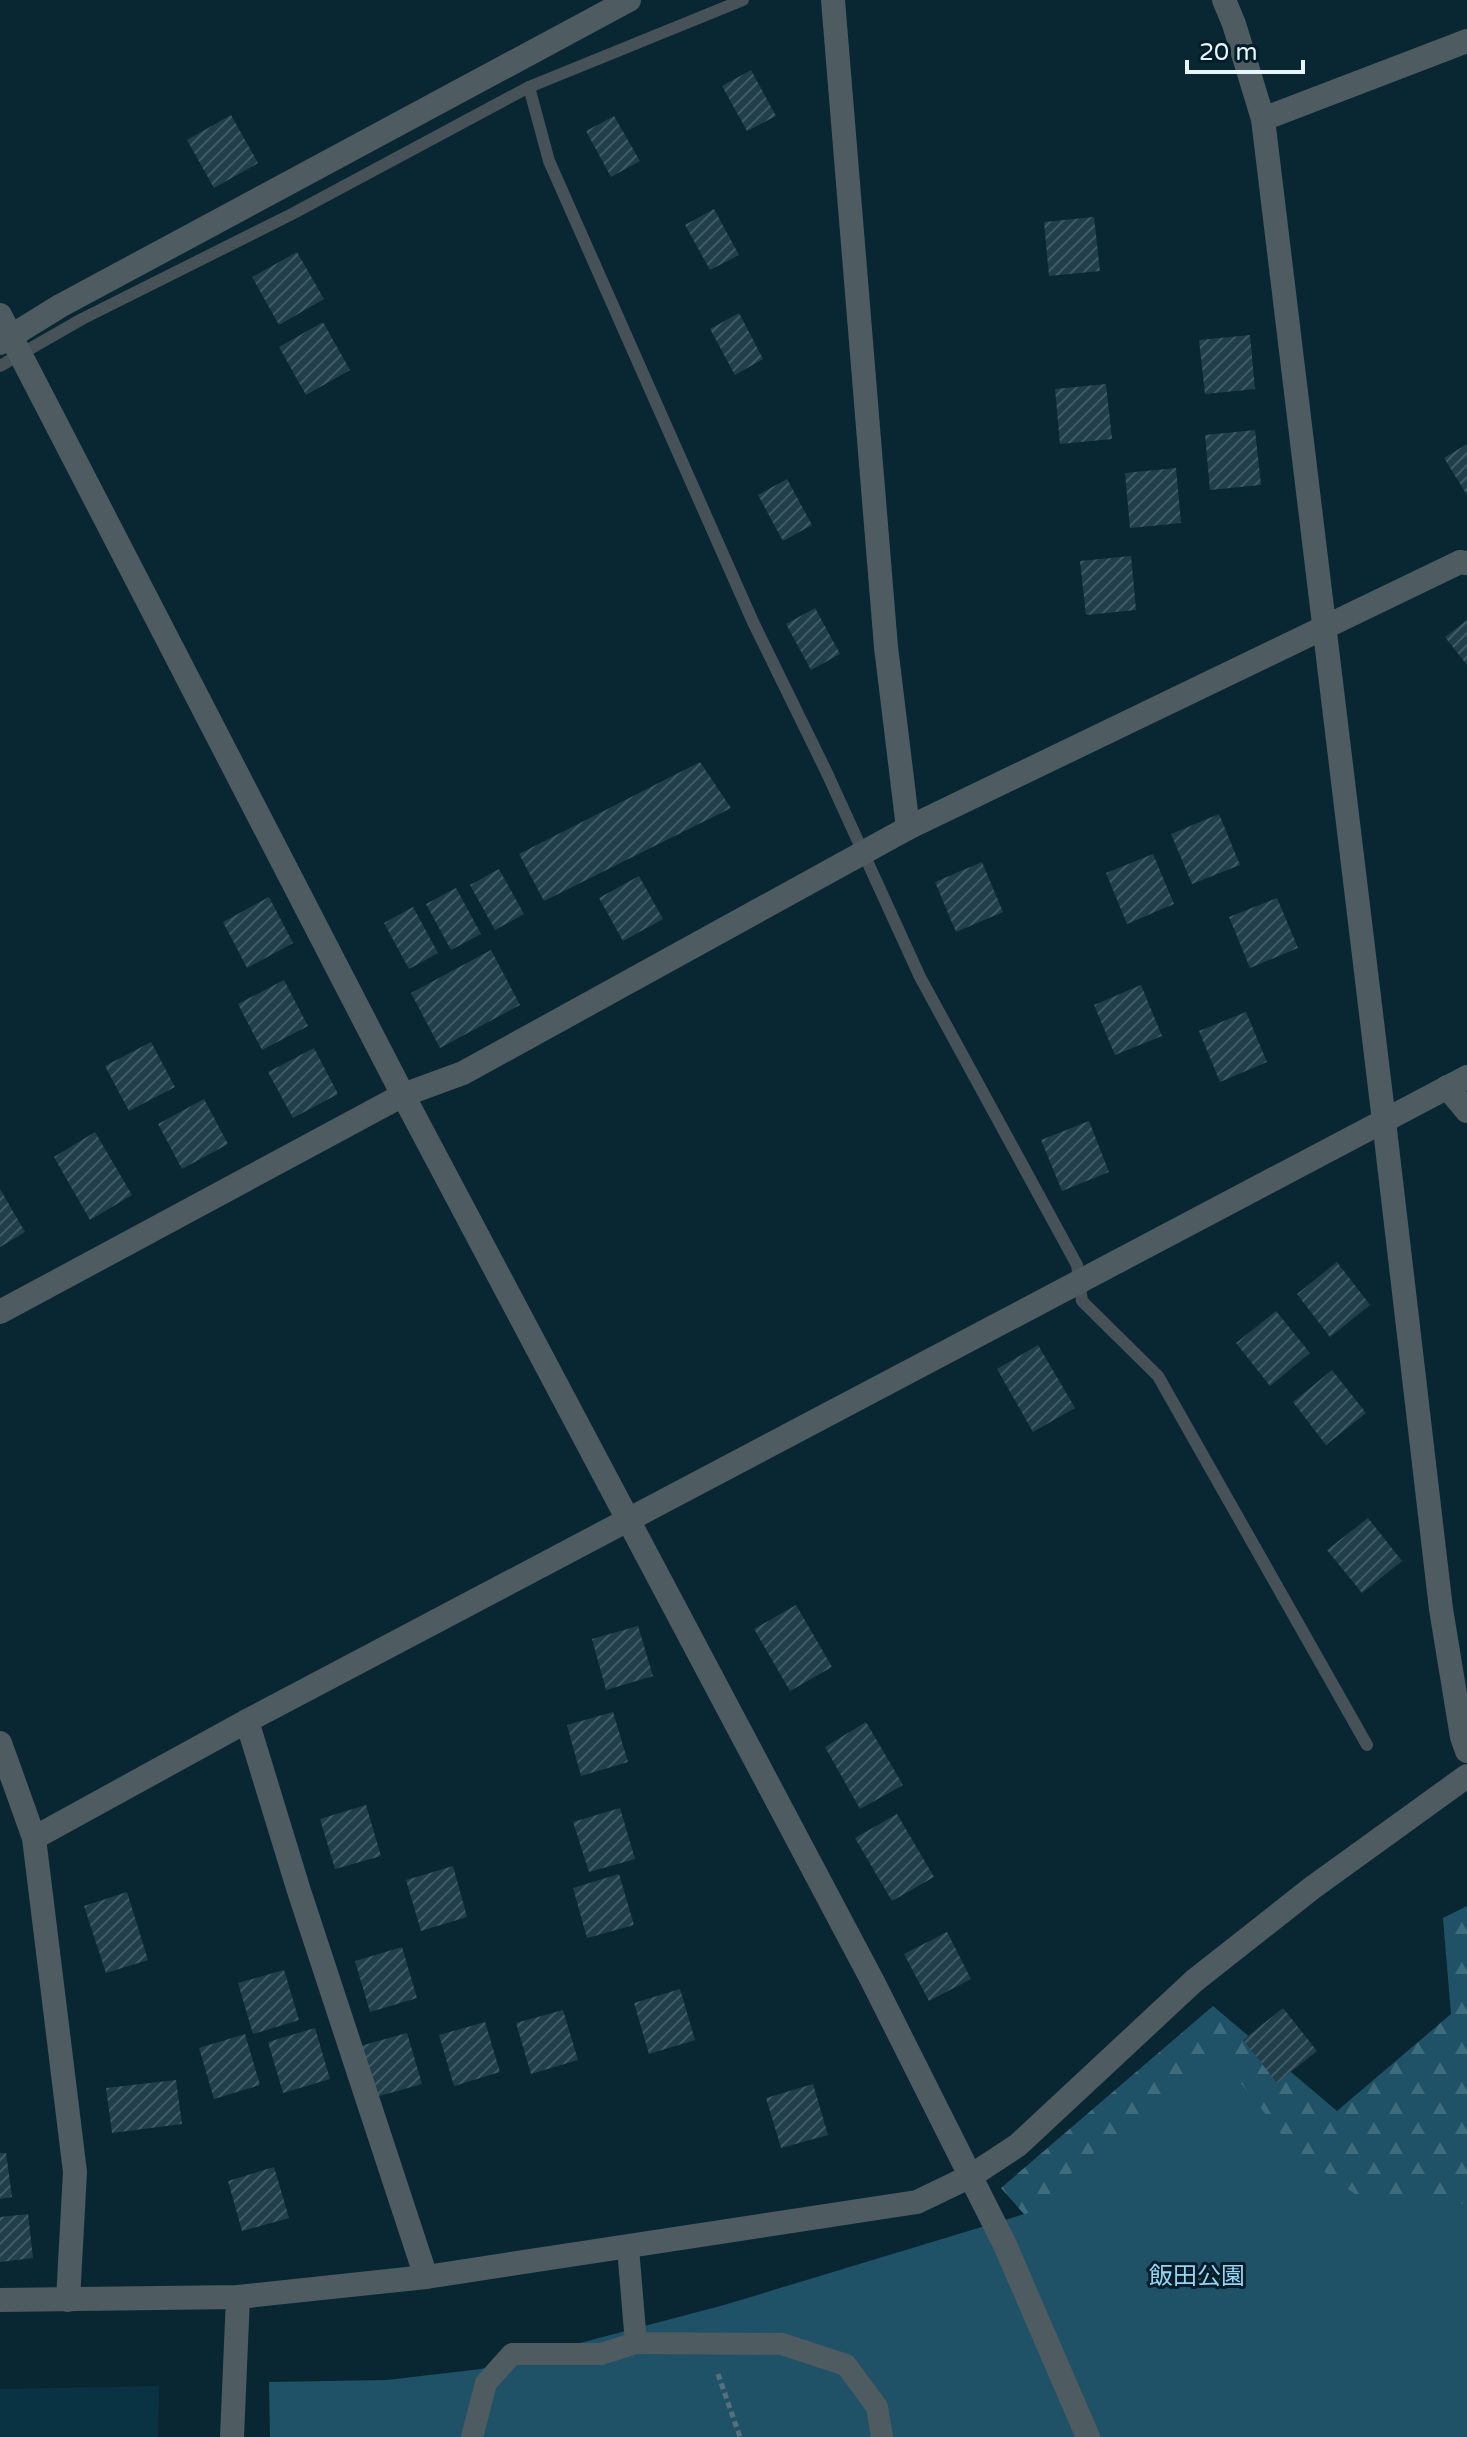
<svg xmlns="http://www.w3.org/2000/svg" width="1467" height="2437" viewBox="0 0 1467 2437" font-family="'Varela Round','Noto Sans JP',sans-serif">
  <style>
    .built { fill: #093342 }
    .forest { fill: url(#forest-firs) }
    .green { fill: #1f5266 }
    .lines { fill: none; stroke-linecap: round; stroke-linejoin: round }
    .stream { stroke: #465257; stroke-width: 12 }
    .building { fill: url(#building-hatch) }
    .path { stroke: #57717c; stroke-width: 5; stroke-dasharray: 6 4; stroke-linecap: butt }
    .service { stroke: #4e5b61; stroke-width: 22 }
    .minor { stroke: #4e5b61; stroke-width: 24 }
    .tertiary { stroke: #4e5b61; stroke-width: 24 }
    .labels { text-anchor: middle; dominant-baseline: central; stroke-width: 6; stroke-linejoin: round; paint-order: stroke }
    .park-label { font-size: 24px; fill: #93d5f3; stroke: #001d29 }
  </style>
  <defs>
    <pattern id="forest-firs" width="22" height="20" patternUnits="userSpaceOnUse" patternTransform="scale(2)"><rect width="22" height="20" fill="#1f5266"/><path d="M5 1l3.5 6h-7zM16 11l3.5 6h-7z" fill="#3f6c7d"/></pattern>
    <pattern id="building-hatch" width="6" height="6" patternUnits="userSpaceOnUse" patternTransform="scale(2)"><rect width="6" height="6" fill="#213e4b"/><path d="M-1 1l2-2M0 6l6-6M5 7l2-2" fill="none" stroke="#415a66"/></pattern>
  </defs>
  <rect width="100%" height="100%" fill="#082733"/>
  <!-- built -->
  <path class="built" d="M159,2386L158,2437H0V2389Z"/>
  <!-- forest -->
  <path class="forest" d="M1467,1906V2288L1169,2379L1001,2188L1213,2006L1337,2111L1451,2014L1443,1918Z"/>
  <!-- green -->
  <path class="green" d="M1217,2053L1294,2150L1362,2199L1467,2204V2437H270L269,2382L387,2380L481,2369L724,2305L1031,2212L1084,2161Z"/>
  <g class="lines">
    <!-- stream -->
    <g class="stream">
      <path d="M529,87L549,161L753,622L826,771L920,977L1077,1265L1082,1301L1158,1376L1367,1745"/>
      <path d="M0,366L82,319L292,214L529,87L743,0"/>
    </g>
  </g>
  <!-- building -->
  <g class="building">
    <path d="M751,70L776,116L747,131L722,86Z"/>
    <path d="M231,115L258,163L214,188L187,140Z"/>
    <path d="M614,116L640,161L611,177L586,131Z"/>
    <path d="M714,209L739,255L710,270L685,225Z"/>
    <path d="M1094,217L1100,271L1049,276L1044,222Z"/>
    <path d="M297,252L324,299L279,325L252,277Z"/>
    <path d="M739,313L763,359L735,375L710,329Z"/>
    <path d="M323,322L350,370L306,395L279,347Z"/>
    <path d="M1250,335L1255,389L1205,394L1199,340Z"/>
    <path d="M1106,384L1112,439L1060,444L1055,389Z"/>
    <path d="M1255,430L1261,485L1210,490L1205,435Z"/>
    <path d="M1467,444V495L1444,458Z"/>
    <path d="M1176,468L1181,523L1130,528L1125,473Z"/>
    <path d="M787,479L812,525L783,541L758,495Z"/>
    <path d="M1131,556L1136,610L1086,615L1080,561Z"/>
    <path d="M815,608L840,654L811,670L786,624Z"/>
    <path d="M1467,620V665L1445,637Z"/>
    <path d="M700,762L731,808L544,901L519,854Z"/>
    <path d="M1219,814L1240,865L1192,884L1171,834Z"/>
    <path d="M1153,854L1174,904L1127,924L1106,873Z"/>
    <path d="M982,862L1003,912L956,932L935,882Z"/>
    <path d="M499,869L524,914L495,930L470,885Z"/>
    <path d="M639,876L663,919L623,941L599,898Z"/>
    <path d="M456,888L481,934L451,950L426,904Z"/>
    <path d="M269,897L293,943L247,968L223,922Z"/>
    <path d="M1277,898L1298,948L1250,968L1229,917Z"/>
    <path d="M413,907L438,953L409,969L384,923Z"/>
    <path d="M491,950L520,1005L440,1048L411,993Z"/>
    <path d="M284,980L308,1026L262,1050L238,1004Z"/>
    <path d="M1141,985L1162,1036L1115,1055L1094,1005Z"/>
    <path d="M1246,1012L1267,1062L1220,1082L1199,1031Z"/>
    <path d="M151,1042L175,1087L129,1111L105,1066Z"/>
    <path d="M314,1048L338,1094L293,1118L268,1072Z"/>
    <path d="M204,1099L228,1144L182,1169L158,1124Z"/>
    <path d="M1089,1121L1109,1172L1062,1191L1041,1140Z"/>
    <path d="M95,1132L132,1195L90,1220L54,1157Z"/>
    <path d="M0,1189L25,1232L0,1247Z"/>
    <path d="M1337,1262L1370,1305L1330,1337L1297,1294Z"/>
    <path d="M1276,1311L1310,1353L1270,1386L1236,1343Z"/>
    <path d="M1038,1345L1075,1408L1033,1432L997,1369Z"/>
    <path d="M1332,1370L1366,1413L1326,1445L1293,1402Z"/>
    <path d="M1368,1518L1402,1561L1362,1593L1327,1550Z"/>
    <path d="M796,1605L832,1667L790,1691L754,1629Z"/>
    <path d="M638,1626L653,1676L606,1690L592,1639Z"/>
    <path d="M613,1712L628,1762L581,1776L567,1725Z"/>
    <path d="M866,1722L903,1785L860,1809L825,1747Z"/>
    <path d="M366,1805L381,1856L335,1869L320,1819Z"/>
    <path d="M620,1808L635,1859L589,1872L573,1822Z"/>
    <path d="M897,1814L934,1877L892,1901L855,1838Z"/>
    <path d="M453,1866L467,1917L421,1931L406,1880Z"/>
    <path d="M619,1874L634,1925L587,1938L573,1888Z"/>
    <path d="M127,1892L148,1960L106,1973L84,1906Z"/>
    <path d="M947,1932L971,1979L929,2001L904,1954Z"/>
    <path d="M402,1947L417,1998L370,2012L355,1961Z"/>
    <path d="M284,1970L299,2020L253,2034L238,1983Z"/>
    <path d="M680,1989L695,2040L649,2054L634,2003Z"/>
    <path d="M1283,2008L1317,2051L1277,2083L1243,2040Z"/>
    <path d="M563,2010L578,2060L531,2074L516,2023Z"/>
    <path d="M485,2022L500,2072L454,2086L439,2035Z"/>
    <path d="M315,2028L330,2079L283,2093L268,2042Z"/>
    <path d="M407,2033L422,2084L376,2097L360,2046Z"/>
    <path d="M245,2034L260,2085L214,2099L199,2048Z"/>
    <path d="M176,2080L182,2124L112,2133L106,2088Z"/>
    <path d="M813,2084L828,2135L781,2148L766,2098Z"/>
    <path d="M0,2153H6L12,2197L0,2199Z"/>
    <path d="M274,2167L289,2218L242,2231L228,2181Z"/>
    <path d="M28,2214L33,2258L0,2262V2217Z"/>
  </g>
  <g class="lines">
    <!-- path -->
    <path class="path" d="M718,2374L740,2437"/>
    <!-- service -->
    <g class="service">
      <path d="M628,2248L636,2343L782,2344L846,2365L877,2407L882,2437"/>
      <path d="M472,2437L486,2383L512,2354H601L636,2343"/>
    </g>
    <!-- minor -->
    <g class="minor">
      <path d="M833,0L886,647L908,828"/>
      <path d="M1263,119L1467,41"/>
      <path d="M0,343L60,306L629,0"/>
      <path d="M1447,1087L1467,1111"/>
      <path d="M0,1312L403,1095L463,1073L908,828L1460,562L1467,563"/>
      <path d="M247,1721L299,1891L426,2277"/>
      <path d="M0,1743L34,1838L75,2172L68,2300"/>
      <path d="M34,1838L247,1721L1467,1077"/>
    </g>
    <!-- tertiary -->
    <g class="tertiary">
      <path d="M1224,0L1234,24L1263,119L1384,1121L1441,1609L1462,1737L1467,1751"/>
      <path d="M0,315L403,1095L872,1980L1005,2245L1088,2437"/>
      <path d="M0,2300L238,2297L426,2277L917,2202L971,2176L1018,2145L1194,1981L1312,1888L1467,1776"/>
      <path d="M232,2437L238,2297"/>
    </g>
  </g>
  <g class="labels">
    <!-- park labels -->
    <g class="park-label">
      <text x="1197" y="2276">飯田公園</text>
    </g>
  </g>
  <!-- scale -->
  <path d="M1187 60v12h116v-12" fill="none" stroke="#e5f6fe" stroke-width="4"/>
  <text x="1199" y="60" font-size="24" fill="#e5f6fe" stroke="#001d29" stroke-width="6" paint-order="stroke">20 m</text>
</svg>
